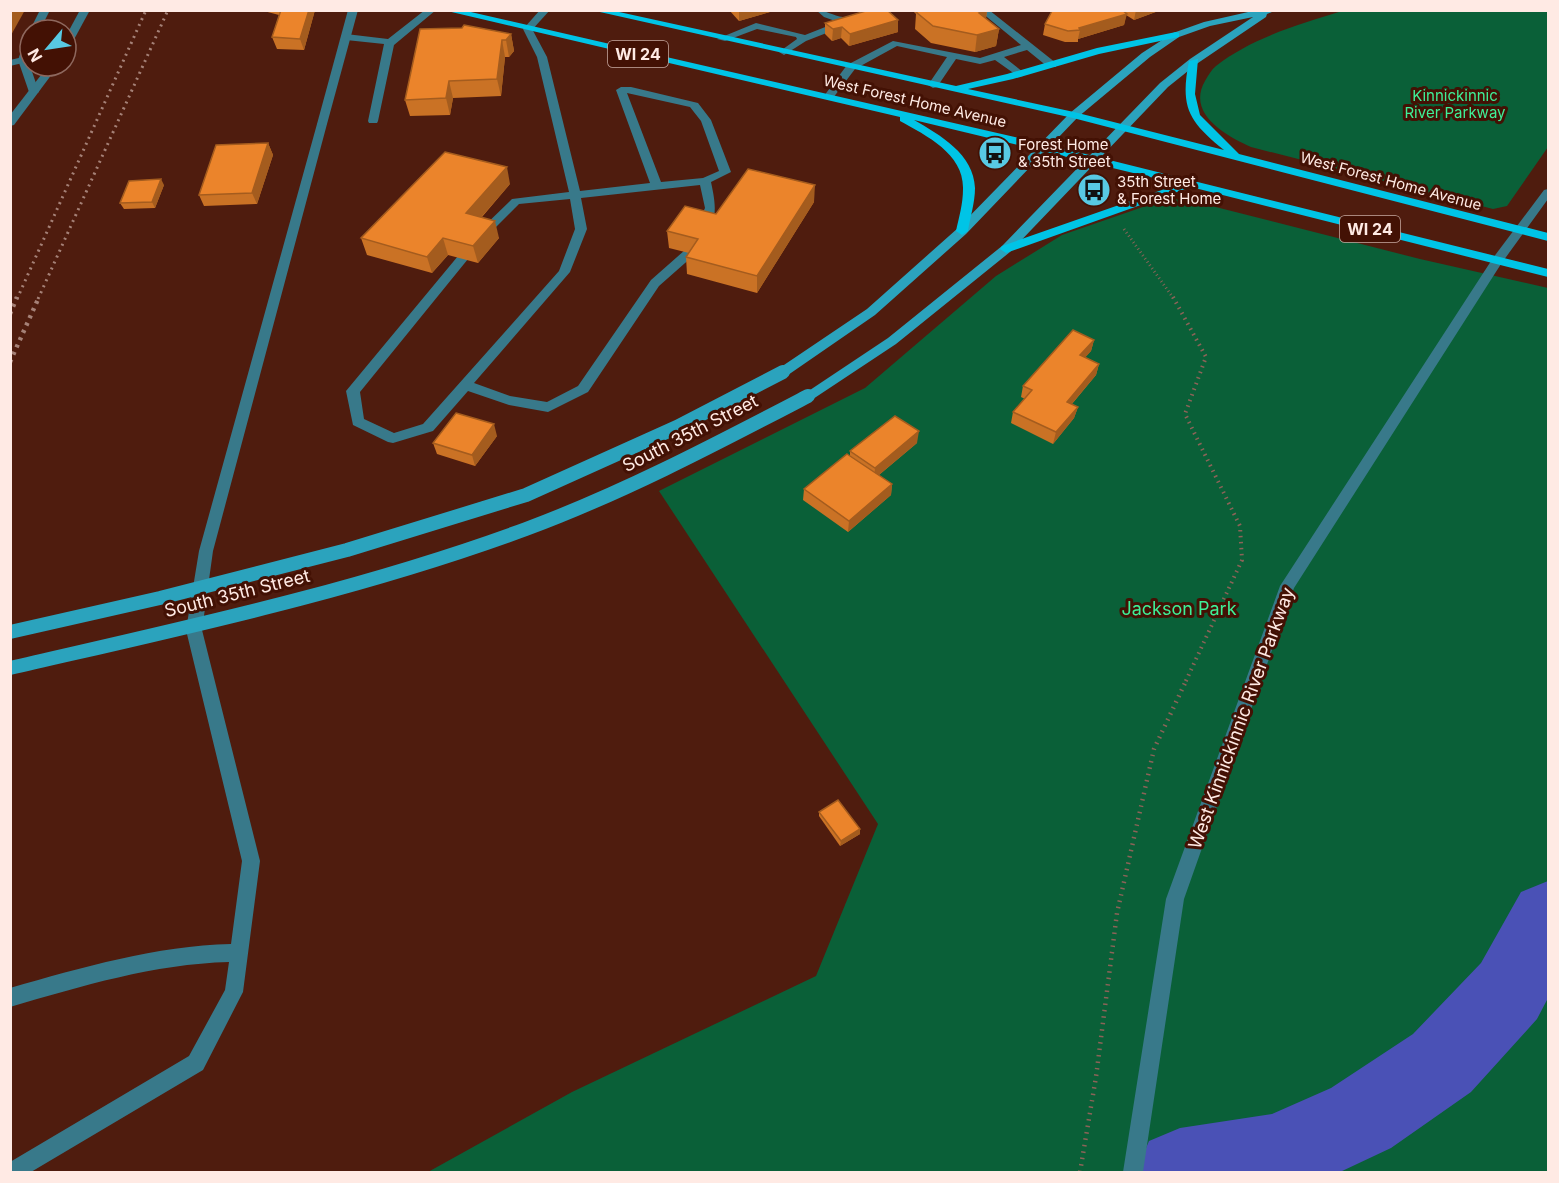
<svg xmlns="http://www.w3.org/2000/svg" width="1559" height="1183" viewBox="0 0 1559 1183" font-family="Inter,sans-serif">
  <style>
    .green { fill: #0a6038 }
    .lines { fill: none; stroke-linecap: round; stroke-linejoin: round }
    .river { fill: #4a51b6; fill-rule: evenodd }
    .path-far2 { stroke: #8c6358; stroke-width: 3; stroke-dasharray: 1 3; stroke-linecap: butt }
    .path-far1 { stroke: #8c6358; stroke-width: 4; stroke-dasharray: 1.5 4.5; stroke-linecap: butt }
    .path { stroke: #8c6358; stroke-width: 4.5; stroke-dasharray: 1.5 5; stroke-linecap: butt }
    .service { fill: #38798a; fill-rule: evenodd }
    .minor { fill: #38798a; fill-rule: evenodd }
    .tertiary { fill: #38798a; fill-rule: evenodd }
    .secondary { fill: #2ba3bd; fill-rule: evenodd }
    .primary { fill: #00c4e6; fill-rule: evenodd }
    .rail-far1 { stroke: #a58177; stroke-width: 3; stroke-dasharray: 2 4.5; stroke-linecap: butt }
    .rail { stroke: #a58177; stroke-width: 4.5; stroke-dasharray: 3 5; stroke-linecap: butt }
    .secondary-bridge { stroke: #2ba3bd; stroke-width: 14 }
    .wall { fill: #ca7225 }
    .shaded-wall { fill: #a45c1e }
    .building { fill: #eb842b; stroke: #a45c1e; stroke-width: 1.5 }
    .labels { text-anchor: middle; dominant-baseline: central; stroke-width: 6; stroke-linejoin: round; paint-order: stroke }
    .far-park-label { font-size: 15px; fill: #3ef098; stroke: #431104 }
    .far-street-label { font-size: 15px; fill: #ffeae4; stroke: #431104 }
    .far-poi-label { font-size: 15px; fill: #ffeae4; stroke: #431104; text-anchor: start }
    .shield { fill: #431104; stroke: #c7a9a1; stroke-width: 1.5 }
    .shield-label { font-size: 16px; font-weight: bold; fill: #ffeae4 }
    .street-label { font-size: 18px; fill: #ffeae4; stroke: #431104 }
    .park-label { font-size: 18px; fill: #3ef098; stroke: #431104 }
  </style>
  <rect width="100%" height="100%" fill="#4f1c0e"/>
  <!-- green -->
  <g class="green">
    <path d="M1342,11H1548V147L1507,206L1493,209L1251,147C1227,136 1186,114 1205,81C1208,76 1211,70 1216,66C1251,38 1300,24 1342,11Z"/>
    <path d="M1166,199L1188,200L1420,259L1548,288V1172H428L572,1092L816,976L878,824L659,491L865,388L996,276L1062,235Z"/>
  </g>
  <g class="lines">
    <!-- river -->
    <path class="river" d="M1548,881V998L1537,1019L1471,1092L1391,1148L1340,1172H1136L1149,1141L1180,1128L1272,1114L1331,1088L1413,1034L1481,963L1521,892Z"/>
    <!-- path-far2 -->
    <path class="path-far2" d="M1124,229L1174,299"/>
    <!-- path-far1 -->
    <path class="path-far1" d="M1173,297L1206,357L1185,414L1240,526L1242,560L1184,685"/>
    <!-- path -->
    <path class="path" d="M1080,1172L1096,1077L1117,913L1154,749L1185,683"/>
    <!-- service -->
    <g class="service">
      <path d="M425,10H436L394,45L378,121L377,123H369L368,121L384,44L346,40L341,37L346,34L388,39Z"/>
      <path d="M816,10C826,10 833,16 843,17C859,18 874,10 890,10L848,22L847,25L806,41L784,55L779,52L797,39L796,37L757,29L725,41L717,39L756,23L805,35L838,22L824,17Z"/>
      <path d="M989,10L1056,63V67H1048L1027,50L1004,57L1023,72V76L1019,77L995,60L980,64L956,59L937,87L933,88L928,85L947,57L897,46L855,69L833,98L824,96L847,65L893,41L980,58L1021,45L982,13Z"/>
      <path d="M525,27H531L547,57L580,191L650,183L616,90L621,87H631L698,103L711,120L731,172L711,182C714,197 721,224 702,231L696,227L705,208L700,185L581,198L587,229L570,272L474,383L510,396L547,402L578,386L651,280L685,250H693V256L659,286L588,392L548,412L509,405L468,391L433,431L393,443L388,442L353,425L346,391L458,256H466L468,259L360,392L364,419L394,433L423,424L559,271L575,229L570,199L519,204L487,236L483,237L477,233L512,199L569,192L537,57L523,29ZM627,93L690,107L701,121L719,171L703,178L661,182Z"/>
      <path d="M23,57L28,60L27,62L10,66V60Z"/>
      <path d="M322,121L327,124L213,551L202,630L260,861L243,992L203,1070L31,1172H10V1162L189,1056L225,990L229,962C154,964 82,986 10,1007V988C83,967 156,946 231,944L242,861L186,630L199,551L317,124Z"/>
    </g>
    <!-- minor -->
    <g class="minor">
      <path d="M40,10H50L40,30H30Z"/>
      <path d="M348,10H358L327,124L322,127L317,124Z"/>
      <path d="M540,10H550L531,31H525V27Z"/>
      <path d="M30,36L28,60L39,92L34,95L29,92L18,60L25,39Z"/>
      <path d="M1548,189V199L1501,264L1294,588L1184,899L1143,1172H1123L1166,899L1280,586L1493,258L1544,190Z"/>
    </g>
    <!-- tertiary -->
    <g class="tertiary">
      <path d="M80,10H90L71,45L66,48V36Z"/>
      <path d="M48,66H58L14,125L10,126V115Z"/>
    </g>
    <!-- secondary -->
    <path class="secondary" d="M1257,10H1277L1267,14L1266,17L1198,63L1168,87L1010,252L896,344L813,399L808,401L801,396L888,338L1002,246L1160,83L1190,59L1253,17L1210,26L1179,37L1150,57L1078,117L966,234L875,315L788,375H778L777,372L778,369L867,309L958,228L1070,113L1142,53L1173,33L1204,22Z"/>
    <!-- primary -->
    <g class="primary">
      <path d="M443,10H462L1045,144L1548,269V277L1191,187L1006,253L1000,249L1002,246L1179,184L914,120C940,135 974,154 975,188C975,203 970,217 968,231L962,235L956,231C959,217 963,204 963,189C964,154 927,136 900,121V117Z"/>
      <path d="M591,10H610L956,86L1007,74L1097,48L1176,32L1179,33V37L1099,54L1013,79L968,89L1074,112L1224,150C1188,121 1180,107 1189,61L1198,59L1195,94L1200,115L1239,154L1548,233V241L1073,118Z"/>
    </g>
    <!-- rail-far1 -->
    <g class="rail-far1">
      <path d="M17,299L146,10"/>
      <path d="M38,299L168,10"/>
    </g>
    <!-- rail -->
    <g class="rail">
      <path d="M10,314L17,297"/>
      <path d="M10,362L39,297"/>
    </g>
    <!-- secondary-bridge -->
    <g class="secondary-bridge">
      <path d="M10,632L160,598L347,550L526,495L677,427L783,372"/>
      <path d="M10,668C183,628 358,591 526,529C623,493 716,444 808,396"/>
    </g>
  </g>
  <!-- wall -->
  <g class="wall">
    <path d="M260,10H315L304,50L277,49L272,37L279,15Z"/>
    <path d="M729,10H777L739,21Z"/>
    <path d="M912,10H987L986,19L999,29L996,46L975,52L931,43L915,29L916,14Z"/>
    <path d="M1054,10H1161L1134,20L1126,15L1124,25L1078,39V42H1065L1043,35L1045,24Z"/>
    <path d="M825,23L898,32L849,46L841,38L832,41L825,34Z"/>
    <path d="M511,34L514,51L509,57H505L501,96L453,98L450,115L410,116L405,100Z"/>
    <path d="M268,143L273,155L257,204L204,206L199,195Z"/>
    <path d="M510,184L482,217L499,238L478,263L448,255L432,273L367,255L361,238Z"/>
    <path d="M164,185L155,208L124,209L120,203Z"/>
    <path d="M814,202L757,293L687,274L686,257L689,253L669,248L667,231L716,214Z"/>
    <path d="M1094,340L1091,351L1085,357L1099,364L1096,375L1072,404L1078,407L1074,418L1053,444L1011,423L1013,412L1025,399L1021,397L1023,386Z"/>
    <path d="M497,436L475,466L437,454L433,443Z"/>
    <path d="M917,443L879,475L892,484L891,495L848,532L803,500L804,489L850,456V451Z"/>
    <path d="M819,812L860,829V834L840,846L819,816Z"/>
  </g>
  <!-- shaded-wall -->
  <g class="shaded-wall">
    <path d="M10,10H25L10,37Z"/>
    <path d="M309,10H315L304,50L300,39Z"/>
    <path d="M739,10H777L739,21Z"/>
    <path d="M986,10H987L985,26L979,13Z"/>
    <path d="M1136,10H1161L1134,20Z"/>
    <path d="M1127,14L1124,25L1078,39L1080,30L1079,28Z"/>
    <path d="M898,20V32L849,46L850,34Z"/>
    <path d="M842,27L841,38L832,41L833,29Z"/>
    <path d="M999,29L996,46L975,52L977,35Z"/>
    <path d="M511,34L514,51L509,57L506,40Z"/>
    <path d="M502,40L505,57L501,96L497,79Z"/>
    <path d="M449,81L453,98L450,115L446,98Z"/>
    <path d="M268,143L273,155L257,204L252,193Z"/>
    <path d="M507,167L510,184L470,230L466,213Z"/>
    <path d="M161,179L164,185L155,208L152,202Z"/>
    <path d="M815,185L814,202L757,293V276Z"/>
    <path d="M495,221L499,238L478,263L473,246Z"/>
    <path d="M443,238L448,255L432,273L427,257Z"/>
    <path d="M1094,340L1091,351L1077,367L1080,355Z"/>
    <path d="M1099,364L1096,375L1064,413L1067,402Z"/>
    <path d="M1078,407L1074,418L1053,444L1056,432Z"/>
    <path d="M494,424L497,436L475,466L472,455Z"/>
    <path d="M919,431L917,443L874,479L875,468Z"/>
    <path d="M892,484L891,495L848,532L849,521Z"/>
    <path d="M860,829V834L840,846L841,841Z"/>
  </g>
  <!-- building -->
  <g class="building">
    <path d="M281,10H309L300,39L272,37Z"/>
    <path d="M869,10H887L898,20L850,34L842,27L833,29L825,23Z"/>
    <path d="M922,10H986L979,13L999,29L977,35L933,26L916,12Z"/>
    <path d="M1054,10H1122L1127,14L1079,28L1080,30L1068,31L1045,24L1052,11Z"/>
    <path d="M464,25L511,34L506,40H502L497,79L449,81L446,98L405,100L420,29L462,28Z"/>
    <path d="M268,143L252,193L199,195L216,145Z"/>
    <path d="M445,152L507,167L466,213L495,221L473,246L443,238L427,257L361,238Z"/>
    <path d="M748,169L815,185L757,276L686,257L698,239L667,231L685,206L716,214Z"/>
    <path d="M161,179L152,202L120,203L129,181Z"/>
    <path d="M1073,330L1094,340L1080,355L1099,364L1067,402L1078,407L1056,432L1013,412L1032,390L1023,386Z"/>
    <path d="M456,413L494,424L472,455L433,443Z"/>
    <path d="M895,416L919,431L875,468L850,451Z"/>
    <path d="M847,454L892,484L849,521L804,489Z"/>
    <path d="M838,800L860,829L841,841L819,812Z"/>
  </g>
  <!-- icons -->
  <defs>
    <g id="bus-disc" transform="scale(1.725)"><circle r="9.5" fill="#58c9e3" stroke="#431104"/><path d="M-5-6H5V4H4V6H2V4H-2V6H-4V4H-5ZM-3.5-4V0h7V-4ZM-3.5 1.2v1.5H-2V1.2ZM2 1.2v1.5H3.5V1.2Z" fill="#111"/></g>
  </defs>
  <g fill-rule="evenodd">
    <use href="#bus-disc" x="995" y="153"/>
    <use href="#bus-disc" x="1094" y="190"/>
  </g>
  <g class="labels">
    <!-- far-park labels -->
    <g class="far-park-label">
      <text x="1455" y="95">Kinnickinnic<tspan x="1455" dy="17">River Parkway</tspan></text>
    </g>
    <!-- far-street labels -->
    <g class="far-street-label">
      <text transform="translate(915 101) rotate(13)">West Forest Home Avenue</text>
      <text transform="translate(1391 181) rotate(15)">West Forest Home Avenue</text>
    </g>
    <!-- far-poi labels -->
    <g class="far-poi-label">
      <text x="1018" y="144">Forest Home<tspan x="1018" dy="17">&amp; 35th Street</tspan></text>
      <text x="1117" y="181">35th Street<tspan x="1117" dy="17">&amp; Forest Home</tspan></text>
    </g>
    <!-- shield labels -->
    <g class="shield">
      <rect x="608" y="41" width="60" height="26" rx="4.5"/>
      <rect x="1340" y="216" width="60" height="26" rx="4.5"/>
    </g>
    <g class="shield-label">
      <text x="638" y="54">WI 24</text>
      <text x="1370" y="229">WI 24</text>
    </g>
    <!-- street labels -->
    <g class="street-label">
      <text transform="translate(690 433) rotate(-27)">South 35th Street</text>
      <text transform="translate(237 593) rotate(-14)">South 35th Street</text>
      <text transform="translate(1241 718) rotate(-70)">West Kinnickinnic River Parkway</text>
    </g>
    <!-- park labels -->
    <g class="park-label">
      <text x="1179" y="608">Jackson Park</text>
    </g>
  </g>
  <!-- border -->
  <rect width="1559" height="1183" fill="none" stroke="#ffeae4" stroke-width="24"/>
  <!-- north arrow -->
  <g transform="translate(48 48) rotate(241)"><circle r="28" fill="#431104" stroke="#8e685e" stroke-width="1.5"/>
  <path d="M0-4.5L10 22L0 15L-10 22Z" fill="#58c9e3"/>
  <text y="-9" font-size="16" font-weight="bold" text-anchor="middle" fill="#ffeae4">N</text>
  </g>
</svg>
